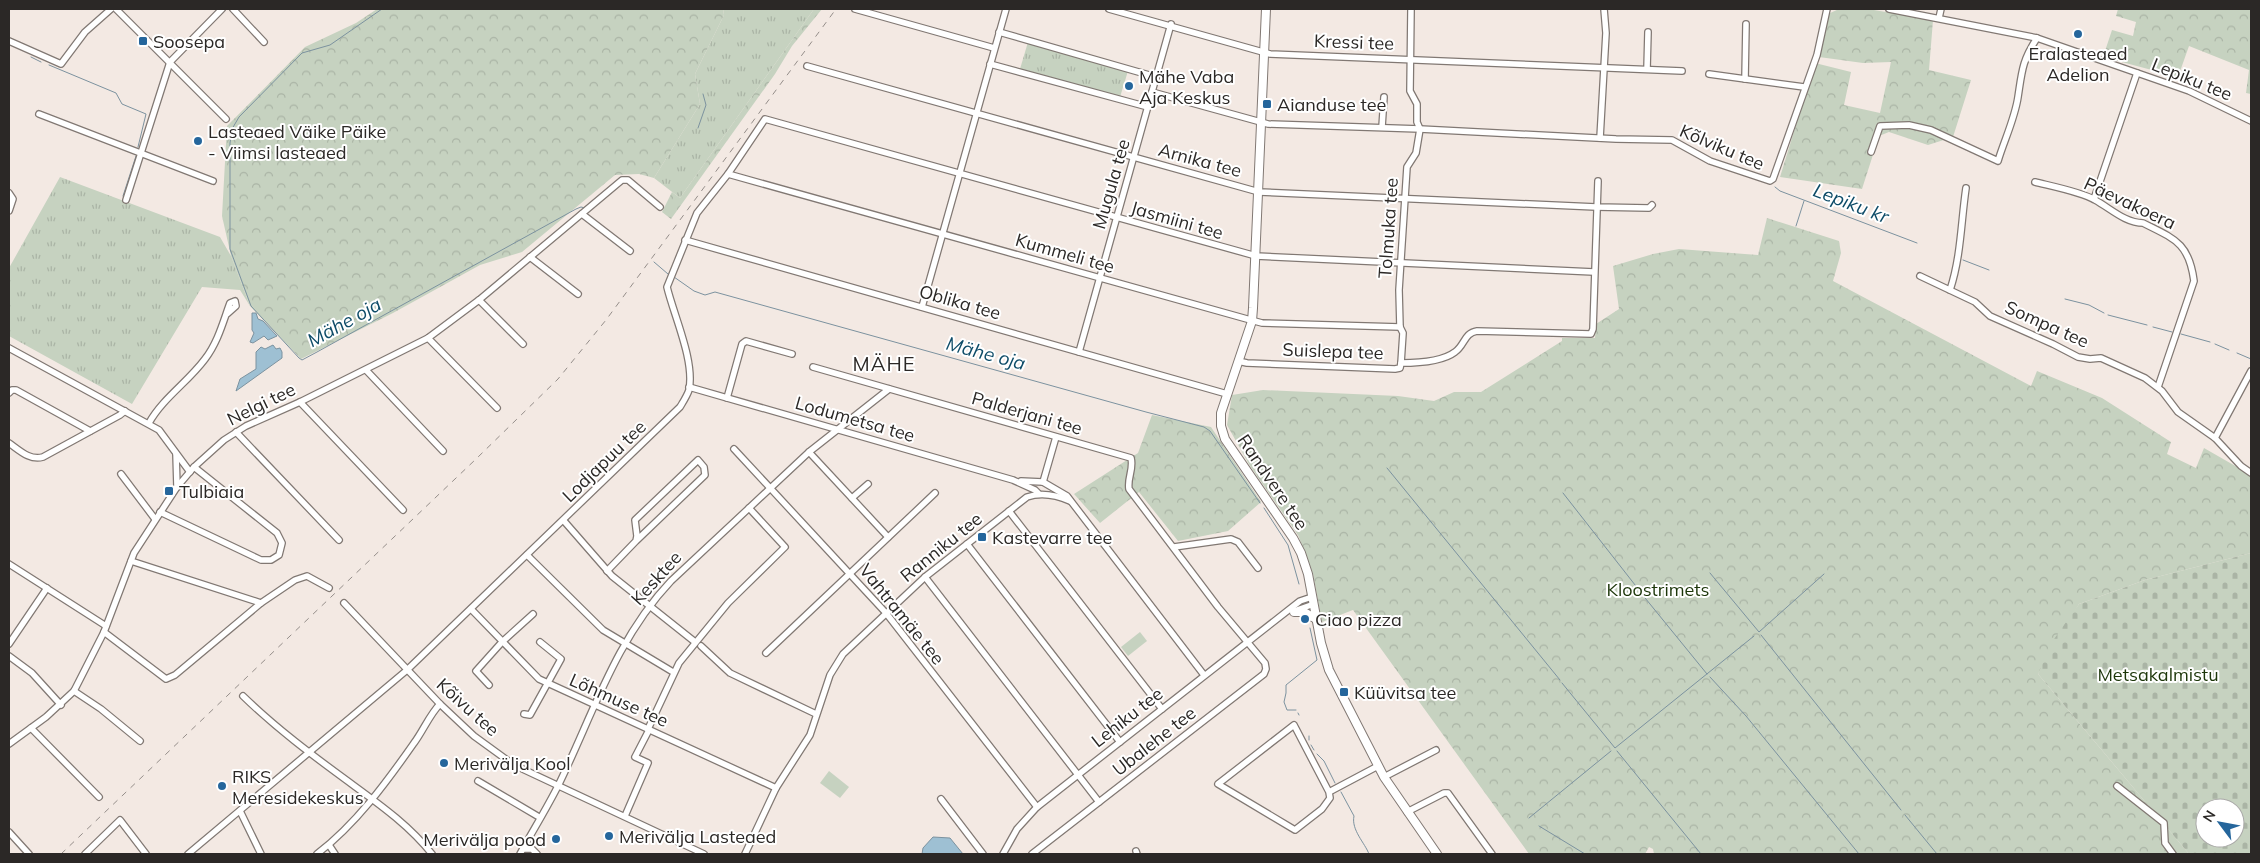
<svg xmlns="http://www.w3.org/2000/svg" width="2260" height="863" viewBox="0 0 2260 863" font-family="Mulish,sans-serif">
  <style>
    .grass { fill: url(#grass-tufts) }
    .forest { fill: url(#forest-crowns) }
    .cemetery { fill: url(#cemetery-stones); fill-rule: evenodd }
    .pitch { fill: #c6d2c0 }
    .water { fill: #9ec0d3; stroke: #7c929f }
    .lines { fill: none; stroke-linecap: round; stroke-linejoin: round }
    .stream { stroke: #7c929f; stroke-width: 1 }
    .minor-casing { stroke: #817873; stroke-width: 8 }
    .secondary-casing { stroke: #817873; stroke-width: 10 }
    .minor { stroke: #fff; stroke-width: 5.5 }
    .secondary { stroke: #fff; stroke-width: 8 }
    .rail { stroke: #958e8a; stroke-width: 1; stroke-dasharray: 6 6; stroke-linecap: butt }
    .poi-dot { fill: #25669c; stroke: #fff; stroke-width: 2 }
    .labels { text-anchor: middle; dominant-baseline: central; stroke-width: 4; stroke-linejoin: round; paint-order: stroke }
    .poi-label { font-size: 18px; fill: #2b2826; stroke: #fff; text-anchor: start }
    .street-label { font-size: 18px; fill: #2b2826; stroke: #fff }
    .park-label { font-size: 18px; fill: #1c3609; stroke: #fff }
    .water-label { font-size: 19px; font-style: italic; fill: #0e4c68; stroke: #fff }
    .quarter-label { font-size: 20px; letter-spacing: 1px; fill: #2b2826; stroke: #fff }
  </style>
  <defs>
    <pattern id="grass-tufts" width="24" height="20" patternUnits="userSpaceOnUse" patternTransform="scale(1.25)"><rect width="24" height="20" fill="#c6d2c0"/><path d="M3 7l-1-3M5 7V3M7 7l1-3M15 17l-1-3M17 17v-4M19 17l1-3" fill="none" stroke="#aab4a5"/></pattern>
    <pattern id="forest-crowns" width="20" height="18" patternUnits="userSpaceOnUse" patternTransform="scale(1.25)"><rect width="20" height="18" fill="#c6d2c0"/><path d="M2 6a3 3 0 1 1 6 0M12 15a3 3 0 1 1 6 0" fill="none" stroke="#aab4a5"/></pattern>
    <pattern id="cemetery-stones" width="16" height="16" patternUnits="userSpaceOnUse" patternTransform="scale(1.25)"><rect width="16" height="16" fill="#c6d2c0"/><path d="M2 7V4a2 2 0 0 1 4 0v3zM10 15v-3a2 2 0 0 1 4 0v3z" fill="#aab4a5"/></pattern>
  </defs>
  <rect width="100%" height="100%" fill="#f3e9e3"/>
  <!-- grass -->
  <g class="grass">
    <path d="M723,9H814L680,198L654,178L700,104L695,74L724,15Z"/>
    <path d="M1028,42L1128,71L1120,97L1020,69Z"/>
    <path d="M60,177L220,237L231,256L250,306L240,290L202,287L132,404L9,336V268Z"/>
  </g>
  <!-- forest -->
  <g class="forest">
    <path d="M377,9H723L724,15L695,74L700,104L654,178L639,174L615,175L522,252L480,265L393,313L301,359L250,306L231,256L222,216L227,126L305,47L356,23Z"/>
    <path d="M814,9H822L792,46L775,74L671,219L662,212L672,192L680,198Z"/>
    <path d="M1839,9H1868L1933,20L1929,70L1971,80L1953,137L1928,145L1889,132L1879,136L1862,189L1780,177L1815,63L1851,72L1844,105L1880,113L1891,62L1863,63L1819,57L1828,14Z"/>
    <path d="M2118,9H2251V94L2246,93L2249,70L2189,46L2178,77L2103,57L2112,30L2133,36L2136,22L2116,16Z"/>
    <path d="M1767,218L1839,241L1841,253L1833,281L2031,386L2037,371L2102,398L2171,442L2167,454L2196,468L2204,448L2251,475V553L2145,580L2079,604L2038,674L2189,854H1654L1653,849L1649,847L1645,854H1529L1353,610L1322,622L1313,574L1298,535L1250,466L1227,425L1232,395L1263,390L1398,396L1434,401L1454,392H1481L1562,341V338H1595L1596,324L1619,309L1613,266L1653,254L1679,249L1758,255Z"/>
    <path d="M1152,415L1211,427L1261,502L1228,531L1178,541L1139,492L1100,523L1074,494L1138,453Z"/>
  </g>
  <!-- cemetery -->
  <path class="cemetery" d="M2251,553V854H2189L2038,674L2052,642L2079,604L2145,580ZM2205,808H2235V838H2205Z"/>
  <!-- pitch -->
  <g class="pitch">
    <path d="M1140,632L1147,641L1128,656L1121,647Z"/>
    <path d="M829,771L849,787L840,798L820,783Z"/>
  </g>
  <!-- water -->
  <g class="water">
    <path d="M252,313H256L258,319L263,321L277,336L268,340L264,336L253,343L250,342L254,333L252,330Z"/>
    <path d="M273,345L276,349L280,348L282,352V358L236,391L240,379L256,369V352L261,347L265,349Z"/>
    <path d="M933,837L950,838L963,854H922L923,848Z"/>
  </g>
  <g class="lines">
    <!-- stream -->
    <g class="stream">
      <path d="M382,9L330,45L302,53L239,117L232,129L230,143V249L251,306L299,358L302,360L317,352L576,209L581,207L585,208"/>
      <path d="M31,57L41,62"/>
      <path d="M49,65L116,93L122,104L146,114L138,147"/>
      <path d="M698,128L706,105L703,94"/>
      <path d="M1775,187L1780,191L1917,243"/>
      <path d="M123,196L136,156"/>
      <path d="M1796,226L1804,201"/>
      <path d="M1963,260L1989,270"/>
      <path d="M654,262L668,274"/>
      <path d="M674,277L694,291L705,295L715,292L1146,412L1204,427L1210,431L1260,503"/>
      <path d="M2065,299L2089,305L2104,313"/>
      <path d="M2108,315L2147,325"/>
      <path d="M2153,327L2172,332"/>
      <path d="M2181,334L2210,342"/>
      <path d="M2215,344L2229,350"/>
      <path d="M2237,353L2251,359"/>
      <path d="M1387,468L1560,680"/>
      <path d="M1563,493L1639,590"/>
      <path d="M1264,508L1288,545L1299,584"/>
      <path d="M1710,573L1759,632L1824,574"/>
      <path d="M1641,593L1707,674"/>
      <path d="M1761,635L1901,810"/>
      <path d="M1710,677L1746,716L1859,854"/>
      <path d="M1562,683L1615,748L1754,636"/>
      <path d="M1296,710H1287L1284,702L1286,693V685L1317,660L1310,628"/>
      <path d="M1298,713L1299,715"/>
      <path d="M1309,740V736"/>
      <path d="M1311,745L1314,750"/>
      <path d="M1617,751L1701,854"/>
      <path d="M1317,754L1324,761L1335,783"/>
      <path d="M1341,792L1354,816C1351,830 1365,843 1369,854"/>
      <path d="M1905,815L1937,854"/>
      <path d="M1529,818L1611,751"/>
      <path d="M1539,826L1585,854"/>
    </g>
    <!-- minor casing -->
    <g class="minor-casing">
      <g id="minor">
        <path d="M116,9L226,119"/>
        <path d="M233,9L264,42"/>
        <path d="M855,9L994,48"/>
        <path d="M1109,9L1270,54L1682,71"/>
        <path d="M1889,9L2037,38L2189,91L2251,121"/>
        <path d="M1939,18L1941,9"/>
        <path d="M999,32L1156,77"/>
        <path d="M9,41L61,64L85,32L111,9"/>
        <path d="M990,64L1148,107"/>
        <path d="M807,66L1259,192L1596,207L1649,208L1652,205"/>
        <path d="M1647,69L1648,32"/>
        <path d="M1709,74L1804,87"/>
        <path d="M1745,79L1746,24"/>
        <path d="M1152,92L1268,124L1420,129L1616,139L1672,140L1710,161L1770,181L1773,179L1817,55L1827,9"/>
        <path d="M39,114L213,181"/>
        <path d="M1382,127L1384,97"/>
        <path d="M1600,138L1606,33L1604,9"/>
        <path d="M1871,152L1880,126L1909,125L1931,130L1998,161C2004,141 2015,118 2018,97C2022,71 2022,61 2037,38"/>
        <path d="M728,174L1247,319L1262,323L1400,327"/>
        <path d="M2035,182C2051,186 2082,192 2095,200C2110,208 2125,223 2143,223C2175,239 2189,243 2194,281L2158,387"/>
        <path d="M9,193L13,199L9,211"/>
        <path d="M2094,199L2137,73"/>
        <path d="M126,200L170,62L222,9"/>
        <path d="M582,214L630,251"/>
        <path d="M685,240L1227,394"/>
        <path d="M530,257L578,294"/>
        <path d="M1920,276L1975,302L1990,316L2053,344L2078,357L2090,359L2101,358L2145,378L2162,391L2178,412L2215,438L2241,466L2251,473"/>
        <path d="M1950,290C1961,257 1961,222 1966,188"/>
        <path d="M479,300L523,344"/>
        <path d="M922,307L1006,9"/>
        <path d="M428,338L497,408"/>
        <path d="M9,348L159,430L190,472"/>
        <path d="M1079,352L1171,24"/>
        <path d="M1238,361L1247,363L1395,369L1400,368L1401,363C1418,363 1442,362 1455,352C1465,345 1464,333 1477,331L1591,334L1593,329L1598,181"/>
        <path d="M1401,363L1403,333L1400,327L1399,290L1407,167L1416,153L1420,129L1417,122V104L1410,91L1411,9"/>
        <path d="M813,367L1131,458C1134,469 1127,478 1129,489L1218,607L1265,663L1266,669L1264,674L1032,854"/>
        <path d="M366,370L443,451"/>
        <path d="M689,387L1013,480L1035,490L1039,494"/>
        <path d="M9,393L12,390H16L90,431"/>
        <path d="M727,398L742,344L746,341L792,354"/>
        <path d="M300,402L403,510"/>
        <path d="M149,423C163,398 188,382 205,359C218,342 223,322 230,303L235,301L236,306L227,314"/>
        <path d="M236,432L339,540"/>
        <path d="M2215,438L2251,371"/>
        <path d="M9,443C19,450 30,461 43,457L120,415L125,411"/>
        <path d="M734,449L886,613L1037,807"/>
        <path d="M809,452L888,537"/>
        <path d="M176,454L177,487"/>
        <path d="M121,474L155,519"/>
        <path d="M1021,481L1043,482L1067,496L1204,675"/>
        <path d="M1043,482L1056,437"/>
        <path d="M852,498L868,484"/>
        <path d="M1009,511L1162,709"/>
        <path d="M160,512L261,560H271L279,555L282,543L277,533L194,467"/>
        <path d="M564,521L612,576L695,642"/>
        <path d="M967,544L1120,742"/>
        <path d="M1174,547L1231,539L1238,542L1258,568"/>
        <path d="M527,555L603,630L673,672"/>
        <path d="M131,561L261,603"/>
        <path d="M9,564L106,626"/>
        <path d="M607,571L636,541L637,536L635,520L698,460L704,467L705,475L636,541"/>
        <path d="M925,577L1099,802"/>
        <path d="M344,603L440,704L474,736L514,765L704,854"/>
        <path d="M471,609L539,679L776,788"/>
        <path d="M1297,610L1314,604"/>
        <path d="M104,632L166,679L175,675L261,603L295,580L307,576L329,588"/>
        <path d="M9,644L47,588"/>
        <path d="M701,646L730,673L816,714"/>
        <path d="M766,653L935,493"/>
        <path d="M9,656L32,673L61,705"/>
        <path d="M489,685L476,671L502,642L533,614"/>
        <path d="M74,691L101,709L140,741"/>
        <path d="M243,696C276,728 312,755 349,782C379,804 409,825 432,854"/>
        <path d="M524,714L530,715L561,659L540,642"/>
        <path d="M31,728L99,797"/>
        <path d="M648,729L679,663L728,603L785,547L749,508"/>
        <path d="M9,744L46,717L74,691L104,632L134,553L177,487L194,467L224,440L246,426L300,402L428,338L479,300L622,180H628L660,207"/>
        <path d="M1384,777L1436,750"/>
        <path d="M478,781L539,817"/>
        <path d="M2117,786L2164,823L2165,843L2173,854"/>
        <path d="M1329,792L1330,798L1322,809L1295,830L1218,784L1294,725L1329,792L1378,766"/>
        <path d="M941,799L983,854"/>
        <path d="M240,811L261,854"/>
        <path d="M1407,812L1444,793H1448L1492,854"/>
        <path d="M625,816L648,763L635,757L649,730"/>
        <path d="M9,832L29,854"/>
        <path d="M329,845L335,854"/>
        <path d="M524,849H532L537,854"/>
        <path d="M1136,851L1137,854"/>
        <path d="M85,854L120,820L146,854"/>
        <path d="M188,854L407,670L680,407C683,402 687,396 689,390C695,361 674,316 667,287L697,213L728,174L765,119L1256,256L1594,272"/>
        <path d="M317,854C356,824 386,783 414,743C423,731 430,714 440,704"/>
        <path d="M520,854C532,832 547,808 559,784C593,714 616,639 671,581L809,452L889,389"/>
        <path d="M745,854L776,788L810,735L830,675L843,654L925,577L1027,497C1042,492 1056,495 1070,501"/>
        <path d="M1003,854L1017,829L1037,807L1300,601L1312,597"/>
      </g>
    </g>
    <!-- secondary casing -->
    <g class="secondary-casing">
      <g id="secondary">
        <path d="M1266,9L1253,308L1252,321L1221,413V426L1225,439L1293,538L1301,553L1308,574L1321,643L1329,670L1384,777L1437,854"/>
        <path d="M1294,612H1304L1316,619"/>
      </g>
    </g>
    <!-- minor -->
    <use href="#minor" class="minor"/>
    <!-- secondary -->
    <use href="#secondary" class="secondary"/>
    <!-- rail -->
    <path class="rail" d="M61,854L476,459L558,379L606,320L836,9"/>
  </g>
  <!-- markers -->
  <g class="poi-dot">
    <circle cx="2078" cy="34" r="5"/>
    <rect x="138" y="36" width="10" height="10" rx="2.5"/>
    <circle cx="1129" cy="86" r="5"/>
    <rect x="1262" y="99" width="10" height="10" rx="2.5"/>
    <circle cx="198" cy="141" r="5"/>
    <rect x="164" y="486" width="10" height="10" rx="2.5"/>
    <rect x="977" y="532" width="10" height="10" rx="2.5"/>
    <circle cx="1305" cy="619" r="5"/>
    <rect x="1339" y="687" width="10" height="10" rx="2.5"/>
    <circle cx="444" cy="763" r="5"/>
    <circle cx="222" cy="786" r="5"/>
    <circle cx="609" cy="836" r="5"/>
    <circle cx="556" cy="839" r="5"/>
  </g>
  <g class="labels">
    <!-- poi labels -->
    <g class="poi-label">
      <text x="153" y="41">Soosepa</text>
      <text x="2078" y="53" text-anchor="middle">Eralasteaed<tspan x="2078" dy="21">Adelion</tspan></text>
      <text x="1139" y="76">Mähe Vaba<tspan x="1139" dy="21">Aja Keskus</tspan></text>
      <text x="1277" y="104">Aianduse tee</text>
      <text x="208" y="131">Lasteaed Väike Päike<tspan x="208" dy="21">- Viimsi lasteaed</tspan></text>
      <text x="179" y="491">Tulbiaia</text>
      <text x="992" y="537">Kastevarre tee</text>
      <text x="1315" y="619">Ciao pizza</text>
      <text x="1354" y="692">Küüvitsa tee</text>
      <text x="454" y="763">Merivälja Kool</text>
      <text x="232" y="776">RIKS<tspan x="232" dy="21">Meresidekeskus</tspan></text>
      <text x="619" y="836">Merivälja Lasteaed</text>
      <text x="546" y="839" text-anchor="end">Merivälja pood</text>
    </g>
    <!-- street labels -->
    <g class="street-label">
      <text transform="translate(1354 42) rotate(2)">Kressi tee</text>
      <text transform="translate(2192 79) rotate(22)">Lepiku tee</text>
      <text transform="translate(1722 147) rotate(23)">Kõlviku tee</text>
      <text transform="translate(1200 160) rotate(15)">Arnika tee</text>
      <text transform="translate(1111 184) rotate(-74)">Mugula tee</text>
      <text transform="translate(2130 203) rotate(25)">Päevakoera</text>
      <text transform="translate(1177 220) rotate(16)">Jasmiini tee</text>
      <text transform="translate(1388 228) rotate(-86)">Tolmuka tee</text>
      <text transform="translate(1065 253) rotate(16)">Kummeli tee</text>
      <text transform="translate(960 302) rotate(16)">Oblika tee</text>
      <text transform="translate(2047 324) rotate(24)">Sompa tee</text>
      <text transform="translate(1333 351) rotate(2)">Suislepa tee</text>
      <text transform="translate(261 404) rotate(-26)">Nelgi tee</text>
      <text transform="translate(1027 413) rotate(16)">Palderjani tee</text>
      <text transform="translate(855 419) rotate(16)">Lodumetsa tee</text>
      <text transform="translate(604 461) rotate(-44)">Lodjapuu tee</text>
      <text transform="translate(1273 482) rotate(56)">Randvere tee</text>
      <text transform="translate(941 547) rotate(-39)">Ranniku tee</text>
      <text transform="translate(656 578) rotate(-48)">Kesktee</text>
      <text transform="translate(902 614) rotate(51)">Vahtramäe tee</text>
      <text transform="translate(619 700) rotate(24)">Lõhmuse tee</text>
      <text transform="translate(468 707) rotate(42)">Kõivu tee</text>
      <text transform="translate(1127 717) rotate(-38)">Lehiku tee</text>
      <text transform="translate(1154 741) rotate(-38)">Ubalehe tee</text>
    </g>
    <!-- park labels -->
    <g class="park-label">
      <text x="1658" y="589">Kloostrimets</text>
      <text x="2158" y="674">Metsakalmistu</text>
    </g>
    <!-- water labels -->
    <g class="water-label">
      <text transform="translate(1851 203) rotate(21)">Lepiku kr</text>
      <text transform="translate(344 322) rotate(-29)">Mähe oja</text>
      <text transform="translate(986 353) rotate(15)">Mähe oja</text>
    </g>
    <!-- quarter labels -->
    <g class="quarter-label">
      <text x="884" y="363">MÄHE</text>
    </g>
  </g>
  <!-- border -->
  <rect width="2260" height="863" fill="none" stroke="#2b2826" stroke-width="20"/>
  <!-- north arrow -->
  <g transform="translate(2220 823) rotate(302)"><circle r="24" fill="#ffffff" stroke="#aaa9a8"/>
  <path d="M0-4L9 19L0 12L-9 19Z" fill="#25669c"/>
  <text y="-8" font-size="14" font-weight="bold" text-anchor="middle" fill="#2b2826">N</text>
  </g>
</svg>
